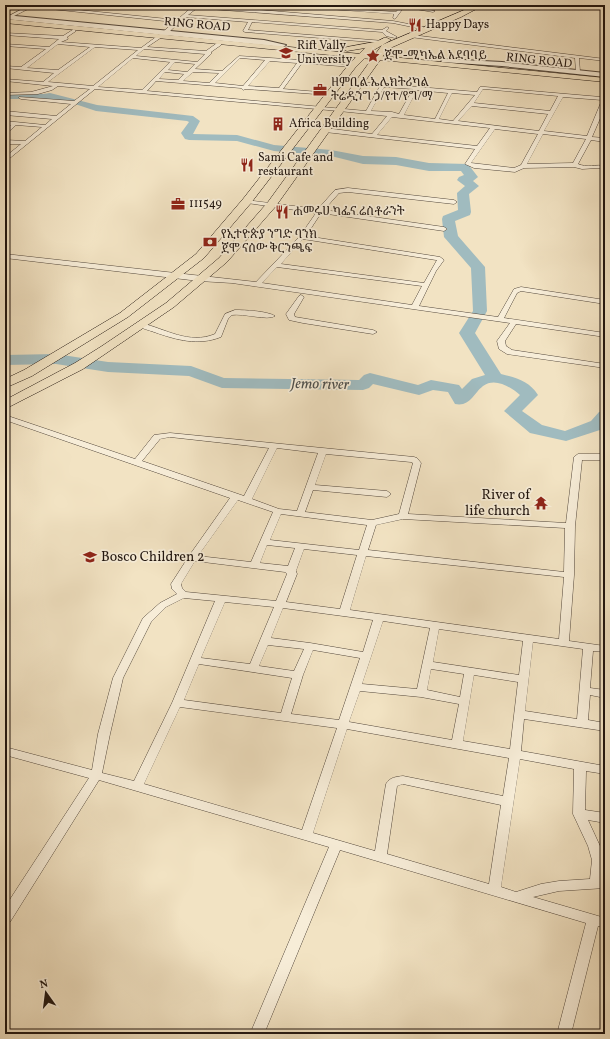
<svg xmlns="http://www.w3.org/2000/svg" width="610" height="1039" viewBox="0 0 610 1039" font-family="Vollkorn,'Noto Serif Ethiopic',serif">
  <style>
    .lines { fill: none; stroke-linecap: round; stroke-linejoin: round }
    .river { fill: #a0bbbf; fill-rule: evenodd }
    .minor-casing { stroke: #54483c; stroke-width: 1 }
    .tertiary-casing { stroke: #54483c; stroke-width: 2 }
    .primary-casing { stroke: #20150f; stroke-width: 1 }
    .trunk-casing { stroke: #20150f; stroke-width: 1 }
    .minor { fill: #f7edd8; fill-rule: evenodd }
    .tertiary { fill: #f7edd8; fill-rule: evenodd }
    .primary { fill: #f2e3c3; fill-rule: evenodd }
    .trunk { fill: #f2e3c3; fill-rule: evenodd }
    .labels { text-anchor: middle; dominant-baseline: central; stroke-width: 3.5; stroke-linejoin: round; paint-order: stroke }
    .far-street-label { font-size: 12px; fill: #20150f; stroke: #f7edd8 }
    .far-poi-label { font-size: 12px; fill: #20150f; stroke: #f7edd8; text-anchor: start }
    .poi-label { font-size: 14px; fill: #20150f; stroke: #f7edd8; text-anchor: end }
    .water-label { font-size: 15px; font-style: italic; fill: #4d4f4d; stroke: #f7edd8 }
  </style>
  <rect width="100%" height="100%" fill="#f2e3c3"/>
  <filter id="stains"><feTurbulence type="fractalNoise" baseFrequency=".005" numOctaves="4"/><feColorMatrix values="0 0 0 0 .2 0 0 0 0 .09 0 0 0 0 .02 0 0 0 .5 -.17"/></filter>
  <radialGradient id="worn" r=".72"><stop offset=".6" stop-color="#630" stop-opacity="0"/><stop offset="1" stop-color="#630" stop-opacity=".3"/></radialGradient>
  <g class="lines">
    <!-- river -->
    <path class="river" d="M28,92L43,94L50,93L97,105L193,116L200,121L193,134L237,135L274,145L331,150L363,156L396,157L429,163L468,164L478,177L473,181L479,186L469,194L471,212L470,215L455,221L458,236L485,267L487,311L475,333L501,374C517,378 529,381 538,395L522,411L542,425L565,431L591,421L599,412L605,411V426L603,429L566,441L530,433L504,411L520,395C511,387 495,377 483,386C473,394 470,407 455,404L448,392L433,390L419,395L373,384L369,388L363,390L222,388L189,376L108,372L56,364L5,365V355L56,354L108,362L191,366L224,378L359,380L364,375L370,373L418,385L431,380L459,385L462,389L472,379L485,375L459,333L473,311L471,268L444,237L442,219L443,216L458,210L457,193L465,186L457,180L459,177L464,175L461,171H429L396,165L363,164L331,156L274,151L237,141L189,140L185,139L181,133L189,122L187,121L96,111L75,104L50,99H5V93Z"/>
    <!-- minor casing -->
    <g class="minor-casing">
      <g id="minor">
        <path d="M30,5L177,20L192,7L176,5H200L393,21L424,27L422,29L393,23L197,8L188,15L382,30L387,27L389,28L386,31L397,37L395,38L386,36L382,32L252,22L248,30L384,41L386,42L384,43L245,32L243,31L248,22L185,17L168,33L147,47L206,51L217,43H221V45L211,52V54L195,69L222,71L239,56L301,60L354,66L352,67L302,63L283,89L331,93V95H329L246,89L243,90L241,88L156,81L147,91L366,111L380,86L358,84V83L360,82L477,92L480,87H485L601,97L603,82L605,81V107L592,137L605,138V142L591,140L578,164C587,168 596,164 605,166V170L598,168L582,169L574,167L524,168L515,172L474,168L465,164L475,149L325,132L322,130L325,128L372,134L387,116L339,111L95,89L5,162V157L21,144H5V140L25,141L42,127L16,125L5,135V130L11,125H5V121L45,125L52,119L5,115V111L56,116L71,104L21,99L19,98V97L74,101L90,89L58,86L52,90L38,94L5,95V93L31,92L53,86L5,81V79L43,82L54,73L5,68V66L21,67L46,49L5,46V44L49,47L59,39L5,35V33L63,36L74,29L76,31L67,37L68,39L61,42L141,48L164,31L174,22L32,7L10,18L7,17ZM58,44L90,47L58,70L27,68ZM95,47L138,50L93,86L48,82ZM144,49L205,54L197,62L136,56ZM133,58L170,62L142,90L98,87ZM240,58L265,60L243,86L215,83ZM270,61L297,63L279,88L248,86ZM175,62L195,64L187,72L168,70ZM165,72L184,74L178,80L159,79ZM193,72L219,73L209,83L183,81ZM384,87L413,89L399,114L392,112L371,111ZM483,89H485L558,96L550,111L474,103ZM417,90L448,93L435,119L404,115ZM452,93L475,95L453,121L439,119ZM563,97L602,100L587,136L544,131ZM472,106L548,114L539,131L458,121ZM392,117L490,128L477,146L377,135ZM495,129L538,134L521,165L514,168L471,163ZM543,134L586,139L573,163L527,164Z"/>
        <path d="M274,5H295L396,12L402,5H406L435,11L433,12L404,7L395,19L393,18L394,14Z"/>
        <path d="M456,5H465L472,7L470,8Z"/>
        <path d="M412,35L605,59V61L579,58L580,72L578,73L576,72L575,58L410,37Z"/>
        <path d="M348,188L454,200L457,202L454,204L348,192L339,193L324,210L444,227L447,229L444,231L321,213L306,236L440,257L444,260L436,271L419,306L498,317L514,289L521,287L605,300V304L521,291L517,293L504,318L605,333V337L516,324L505,341L506,346L512,350L605,364V368L507,354L499,349L497,341L510,323L232,283L199,281L5,258V254L256,282L300,236L316,213L247,203L245,202V200L318,209L335,190ZM303,239L436,260H437L424,283L281,264ZM277,267L422,286L412,305L262,283Z"/>
        <path d="M301,295L304,297L294,314L295,317L373,330L377,332L373,334L303,323L289,320L286,314L299,296Z"/>
        <path d="M235,310C245,310 267,311 275,316C268,321 243,313 232,315L228,319L221,337C198,346 177,340 154,332C149,330 142,329 137,325L141,323C166,329 189,345 215,334L225,314Z"/>
        <path d="M5,415L135,459L154,435L170,433L414,457L417,458L421,463L408,514L566,523L574,457L578,454H605V460H582L575,526L574,575L569,641L605,646V652L593,651L590,688L605,690V698L590,695L588,720L605,723V731L524,719L521,751L605,766V774L586,771L585,810L605,813V823L588,820L600,846L604,860L603,878H605V888L559,891L533,897L605,918V928L598,926L571,1034H557L586,923L340,850L264,1034H250L329,847L99,780L10,922L5,923V907L89,778L5,755V747L92,770L98,734L113,678L143,618L160,603L177,594L172,589L171,584L189,556L230,498L5,420ZM170,437L269,448L244,496L142,461L160,439ZM277,448L318,453L297,511L279,509L252,499ZM326,454L411,462L413,463L399,514L372,520L305,512L313,490L387,497L391,494L387,491L315,485ZM238,500L273,512L251,562L198,556ZM281,514L367,525L359,550L270,540ZM403,519L565,528L564,572L368,550L376,525ZM267,545L295,548L288,566L260,563ZM304,549L357,555L340,609L286,602L297,574L296,571ZM366,556L564,577L559,639L350,610ZM195,561L285,572L287,574L276,601L186,592L182,588L181,584ZM184,598L215,601L172,703L134,781L102,773L110,734L123,678L151,622L166,607ZM225,602L274,607L250,664L201,658ZM283,608L373,620L363,652L310,643L271,638ZM383,621L430,628L417,689L362,684ZM439,629L523,641L519,675L433,662ZM533,642L583,649L577,719L525,711ZM268,645L304,649L294,671L259,666ZM313,650L360,658L339,720L291,714L303,675ZM199,664L292,678L281,713L184,700ZM431,669L464,674L460,697L427,690ZM474,675L518,682L510,749L463,741ZM360,691L421,697L459,704L452,740L349,722ZM180,707L337,728L302,830L144,784ZM347,729L509,758L503,796L403,776C396,777 390,777 386,784L375,851L313,833ZM520,759L574,769L573,814L588,846L592,860L590,879L559,881L541,884L516,892L501,887ZM403,784L501,805L489,884L387,854L397,786Z"/>
      </g>
    </g>
    <!-- tertiary casing -->
    <g class="tertiary-casing">
      <g id="tertiary">
        <path d="M5,15L264,40L286,45L283,47L5,19Z"/>
        <path d="M444,59L502,62L605,73V77L502,66L442,62L441,61Z"/>
      </g>
    </g>
    <!-- primary casing -->
    <g class="primary-casing">
      <g id="primary">
        <path d="M476,5H484L461,17L388,49L276,206L227,262L174,307L83,369L5,409V400L75,363L102,346L166,303L219,258L268,202L382,45Z"/>
        <path d="M384,38H387L391,40L372,51L355,68L251,203L204,258L128,317L32,376L5,388V379L24,370L120,313L196,254L243,199L349,64L366,47Z"/>
      </g>
    </g>
    <!-- trunk casing -->
    <g class="trunk-casing">
      <g id="trunk">
        <path d="M5,19L605,78V82L5,23Z"/>
        <path d="M380,41L384,43L383,45L347,51L343,49L347,47Z"/>
      </g>
    </g>
    <!-- minor -->
    <use href="#minor" class="minor"/>
    <!-- tertiary -->
    <use href="#tertiary" class="tertiary"/>
    <!-- primary -->
    <use href="#primary" class="primary"/>
    <!-- trunk -->
    <use href="#trunk" class="trunk"/>
  </g>
  <!-- icons -->
  <defs>
    <g id="restaurant-bare" transform="scale(1.08)"><path d="M-5-6h1v4h1v-4h1v4h1v-4h1v5L-1.5 .5V6h-2V.5L-5-1ZM5-6V6H3V1.5H1.5Q1.5-4 5-6Z" fill="#8f2418" stroke="#f7edd8" stroke-width="2.5" paint-order="stroke"/></g>
    <g id="university-bare" transform="scale(1.08)"><path d="M0-5L7-2L0 1L-7-2ZM-4 1L0 2.5L4 1V4Q0 6-4 4Z" fill="#8f2418" stroke="#f7edd8" stroke-width="2.5" paint-order="stroke"/></g>
    <g id="sight-bare" transform="scale(1.08)"><path d="M0-6L1.8-2.2L6-1.7L2.9 1.2L3.7 5.4L0 3.3L-3.7 5.4L-2.9 1.2L-6-1.7L-1.8-2.2Z" fill="#8f2418" stroke="#f7edd8" stroke-width="2.5" paint-order="stroke"/></g>
    <g id="office-bare" transform="scale(1.08)"><path d="M-6-3h4V-5.5h4V-3h4V5H-6ZM-1-4.5V-3h2v-1.5ZM-6 0V1H6V0Z" fill="#8f2418" stroke="#f7edd8" stroke-width="2.5" paint-order="stroke"/></g>
    <g id="building-bare" transform="scale(1.08)"><path d="M-4-6H4V6H1V3H-1V6H-4ZM-2.5-4.3h1.7v1.8h-1.7ZM.8-4.3h1.7v1.8H.8ZM-2.5-1h1.7V.8h-1.7ZM.8-1h1.7V.8H.8Z" fill="#8f2418" stroke="#f7edd8" stroke-width="2.5" paint-order="stroke"/></g>
    <g id="bank-bare" transform="scale(1.08)"><path d="M-6-4H6V4H-6ZM0-2.3a2.3 2.3 0 1 0 0 4.6a2.3 2.3 0 1 0 0-4.6Z" fill="#8f2418" stroke="#f7edd8" stroke-width="2.5" paint-order="stroke"/></g>
    <g id="temple-bare" transform="scale(1.08)"><path d="M0-6L5-2H3V0L6.5 2.5H4V6H1.5V3h-3V6H-4V2.5H-6.5L-3 0V-2H-5Z" fill="#8f2418" stroke="#f7edd8" stroke-width="2.5" paint-order="stroke"/></g>
    <g id="school-bare" transform="scale(1.08)"><path d="M0-5L7-2L0 1L-7-2ZM-4 1L0 2.5L4 1V4Q0 6-4 4Z" fill="#8f2418" stroke="#f7edd8" stroke-width="2.5" paint-order="stroke"/></g>
  </defs>
  <g fill-rule="evenodd">
    <use href="#restaurant-bare" x="415" y="25"/>
    <use href="#university-bare" x="286" y="53"/>
    <use href="#sight-bare" x="373" y="56"/>
    <use href="#office-bare" x="320" y="90"/>
    <use href="#building-bare" x="278" y="124"/>
    <use href="#restaurant-bare" x="247" y="165"/>
    <use href="#office-bare" x="178" y="204"/>
    <use href="#restaurant-bare" x="282" y="212"/>
    <use href="#bank-bare" x="210" y="242"/>
    <use href="#temple-bare" x="541" y="503"/>
    <use href="#school-bare" x="90" y="557"/>
  </g>
  <g class="labels">
    <!-- far-street labels -->
    <g class="far-street-label">
      <text transform="translate(197 25) rotate(5)">RING ROAD</text>
      <text transform="translate(539 61) rotate(6)">RING ROAD</text>
    </g>
    <!-- far-poi labels -->
    <g class="far-poi-label">
      <text x="426" y="25">Happy Days</text>
      <text x="297" y="46">Rift Vally<tspan x="297" dy="14">University</tspan></text>
      <text x="384" y="56">ጀሞ-ሚካኤል አደባባይ</text>
      <text x="331" y="83">ዘምቢል ኤሌክትሪካል<tspan x="331" dy="14">ትሬዲንግ ኃ/የተ/የግ/ማ</tspan></text>
      <text x="289" y="124">Africa Building</text>
      <text x="258" y="158">Sami Cafe and<tspan x="258" dy="14">restaurant</tspan></text>
      <text x="189" y="204">111549</text>
      <text x="293" y="212">ሐመሩሀ ካፌና ሬስቶራንት</text>
      <text x="221" y="235">የኢተዮጵያ ንግድ ባንክ<tspan x="221" dy="14">ጀሞ ናሰው ቅርንጫፍ</tspan></text>
    </g>
    <!-- poi labels -->
    <g class="poi-label">
      <text x="530" y="495">River of<tspan x="530" dy="16">life church</tspan></text>
      <text x="101" y="557" text-anchor="start">Bosco Children 2</text>
    </g>
    <!-- water labels -->
    <g class="water-label">
      <text transform="translate(320 385) rotate(1)">Jemo river</text>
    </g>
  </g>
  <!-- margin -->
  <rect width="610" height="1039" fill="none" stroke="#f2e3c3" stroke-width="20"/>
  <rect x="6" y="6" width="598" height="1027" fill="none" stroke="#20150f" stroke-width="2"/>
  <rect x="10" y="10" width="590" height="1019" fill="none" stroke="#20150f"/>
  <!-- north arrow -->
  <g transform="translate(46 993) rotate(346)" stroke="#f7edd8" stroke-width="3" paint-order="stroke">
  <path d="M0-3L7 15L0 10L-7 15Z" fill="#20150f"/>
  <text y="-6" font-size="11" font-weight="bold" text-anchor="middle" fill="#20150f">N</text>
  </g>
  <rect width="100%" height="100%" filter="url(#stains)"/>
  <rect width="100%" height="100%" fill="url(#worn)"/>
</svg>
